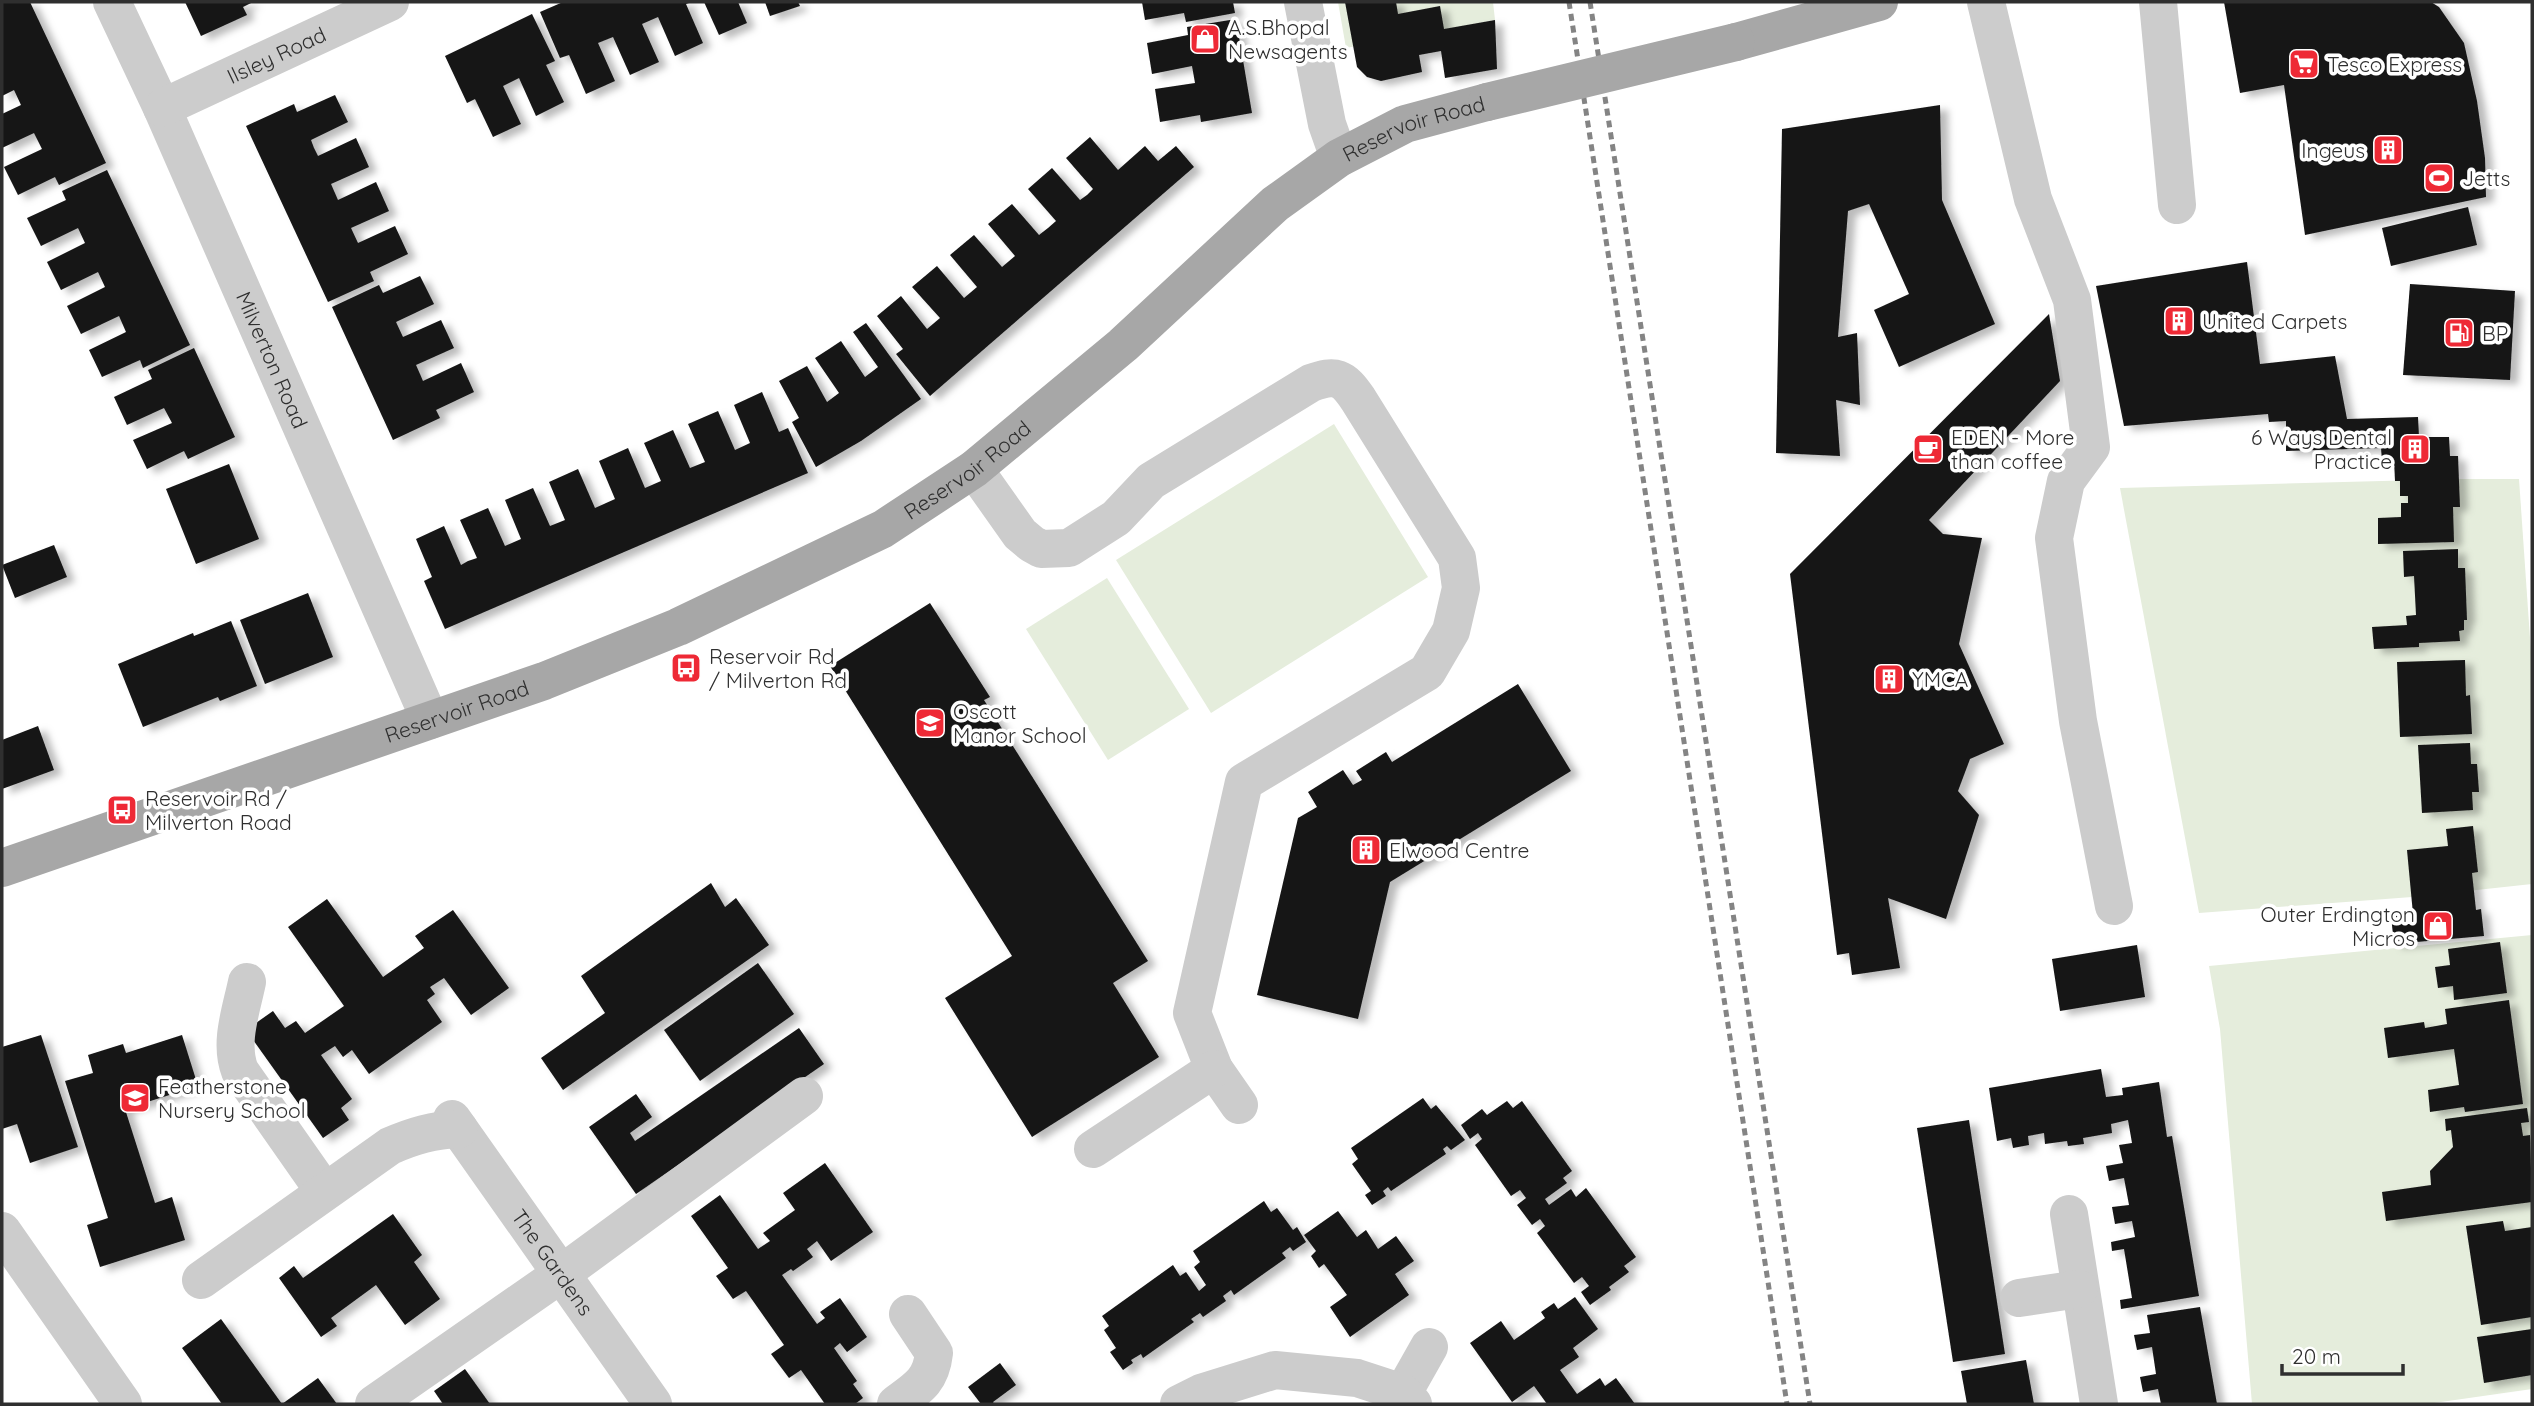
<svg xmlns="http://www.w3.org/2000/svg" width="2534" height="1406" viewBox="0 0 2534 1406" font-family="Quicksand,sans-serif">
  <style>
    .green { fill: #e5eddc }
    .building { fill: #161616; filter: url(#shadow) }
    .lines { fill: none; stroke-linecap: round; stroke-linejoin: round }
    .minor { stroke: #ccc; stroke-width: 38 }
    .major { stroke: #a7a7a7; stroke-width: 38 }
    .rail { stroke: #848484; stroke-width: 5; stroke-dasharray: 7 5; stroke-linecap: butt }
    .major-bridge { stroke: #a7a7a7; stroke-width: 38 }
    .labels { text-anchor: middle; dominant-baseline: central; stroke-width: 7; stroke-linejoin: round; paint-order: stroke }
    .poi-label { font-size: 21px; fill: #2f2f2f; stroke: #fff; text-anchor: start }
    .street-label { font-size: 21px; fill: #2f2f2f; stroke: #fff }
  </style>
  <defs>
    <filter id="shadow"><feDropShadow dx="8" dy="4.5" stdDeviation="3.5" flood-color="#0004"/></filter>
  </defs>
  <rect width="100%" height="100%" fill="#fff"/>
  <!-- green -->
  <g class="green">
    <path d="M1338,2H1493L1495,20L1346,48Z"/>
    <path d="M1334,424L1428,577L1211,713L1116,560Z"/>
    <path d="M2459,479H2519L2532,667V884L2412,897L2199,913L2120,488Z"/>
    <path d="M1107,578L1189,709L1108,760L1026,629Z"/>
    <path d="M2532,935V1389L2427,1404H2252L2220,1029L2209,966Z"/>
  </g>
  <!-- building -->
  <g class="building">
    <path d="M2,2H30L106,163L59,185L55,177L18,195L4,167L42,149L34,133L2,148V114L21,105L14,90L2,96Z"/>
    <path d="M185,2H253L243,7L247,15L201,36Z"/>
    <path d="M563,2H692L686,4L703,43L675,56L658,17L642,24L659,62L630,75L613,37L598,43L615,81L586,94L569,55L560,58L540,12Z"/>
    <path d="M704,2H738L747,23L719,35Z"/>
    <path d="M765,2H798L800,6L770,16Z"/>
    <path d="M1142,2H1233L1235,13L1186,22L1184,13L1145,20Z"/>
    <path d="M1345,2H1396L1398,14L1440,6L1444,29L1495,20L1497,69L1445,78L1441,51L1419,55L1422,72L1381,81L1367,77L1357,67Z"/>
    <path d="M2224,2H2431L2439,7L2464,43L2477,101L2485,158L2486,197L2305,235L2284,85L2240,93Z"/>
    <path d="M532,14L555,61L546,65L564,102L536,116L519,78L503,86L521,124L493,137L475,99L467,103L445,56Z"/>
    <path d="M1236,19L1252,113L1201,122L1200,115L1160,122L1155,89L1195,83L1192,66L1152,74L1147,43L1188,35L1187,27Z"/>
    <path d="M335,95L348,122L311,140L314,148L318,156L356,138L369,167L331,184L338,200L376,182L389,211L351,228L358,243L395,226L408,254L370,272L374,281L328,302L246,126L294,104L297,112Z"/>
    <path d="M1940,105L1942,200L1995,324L1899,367L1874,310L1909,294L1869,204L1848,211L1838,337L1857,333L1860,405L1836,400L1840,456L1776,453L1782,129Z"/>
    <path d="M1090,137L1118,170L1145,146L1158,161L1176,146L1194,167L930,396L896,354L903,349L877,316L901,296L927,329L940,318L912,287L937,266L964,298L977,287L950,255L974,235L1002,267L1015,256L988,224L1012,204L1039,235L1048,228L1056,221L1028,189L1052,168L1080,200L1087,195L1093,189L1066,158Z"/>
    <path d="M107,170L190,345L143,368L140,360L102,377L89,350L126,332L119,316L81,334L67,306L105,287L98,272L61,290L47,262L85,243L78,228L41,246L27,218L66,200L62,191Z"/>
    <path d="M2468,207L2477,245L2391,266L2382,228Z"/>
    <path d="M2247,262L2260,364L2335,356L2347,419L2418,417L2419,437H2449L2450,456H2458L2460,507H2453L2454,542L2378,544V518L2401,517V503H2408V496H2400V481H2395L2394,460L2382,461L2381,448L2286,451V421L2269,422L2268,414L2124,426L2096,286Z"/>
    <path d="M420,276L434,304L396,322L403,337L441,320L454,348L416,365L420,374L423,381L461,363L474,392L436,410L440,418L393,440L332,307L379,285L383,293Z"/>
    <path d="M2410,284L2515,291L2510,380L2403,375Z"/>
    <path d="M2049,314L2060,381L1929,520L1943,534L1982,538L1959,644L2004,744L1970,759L1958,791L1979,815L1946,919L1888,898L1900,968L1852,975L1849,953L1837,955L1790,574Z"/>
    <path d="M866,323L921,399L861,441L816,467L792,422L799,418L779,381L807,366L827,402L839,393L815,358L829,349L841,341L865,377L878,367L853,332Z"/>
    <path d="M194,348L235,437L188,459L184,451L147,469L133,440L172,423L164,408L127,425L114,397L152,379L148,370Z"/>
    <path d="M762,392L779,432L788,428L808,473L445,629L424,581L432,577L416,539L444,526L461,565L468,561L477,558L460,520L488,508L505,546L521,539L505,500L533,488L550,526L565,520L549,482L578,469L595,508L615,499L599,461L628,448L645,488L661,481L644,443L673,430L690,468L705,462L688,424L718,411L735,450L750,443L734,405Z"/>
    <path d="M229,464L259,539L196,564L166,489Z"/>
    <path d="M54,545L67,577L15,598L2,565Z"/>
    <path d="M2458,549V568H2465L2467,620H2464V630L2459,631L2460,641L2419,643V647L2374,649L2372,627L2407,625L2406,616L2416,615L2414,576L2404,577L2403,551Z"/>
    <path d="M308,593L333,657L265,684L240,620Z"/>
    <path d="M930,603L990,697L984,700L1148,961L1113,983L1159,1057L1032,1137L945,998L1012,956L830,666Z"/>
    <path d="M231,621L257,686L220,701L218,697L143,727L118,664L193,633L194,636Z"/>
    <path d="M2465,660L2466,696L2470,695L2472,734L2400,737L2397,662Z"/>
    <path d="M1518,684L1571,771L1390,882L1358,1019L1257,995L1298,818L1317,807L1308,792L1343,770L1353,785L1362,780L1356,771L1386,752L1392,762Z"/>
    <path d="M38,726L54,770L2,789V740Z"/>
    <path d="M2470,743L2471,764H2477L2479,792H2472L2473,810L2422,813L2418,745Z"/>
    <path d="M2473,826L2478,872L2472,873L2476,910L2481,909L2484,936L2394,944L2391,916L2413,914L2407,850L2448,846L2446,829Z"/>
    <path d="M711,883L725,907L736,898L769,945L563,1090L541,1058L605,1013L581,976Z"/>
    <path d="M327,899L383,977L424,948L415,936L453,910L509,988L471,1015L444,978L430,987L435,994L427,1000L442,1022L369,1074L352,1050L343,1057L335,1046L321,1055L352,1099L341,1108L349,1120L323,1138L246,1030L273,1011L285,1028L296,1021L305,1033L344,1006L288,927Z"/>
    <path d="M2500,942L2507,993L2454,1000L2453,986L2438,988L2435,967L2450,965L2448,949Z"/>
    <path d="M2137,945L2145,997L2060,1011L2052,959Z"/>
    <path d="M758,963L794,1014L700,1081L664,1030Z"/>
    <path d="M2509,1000L2523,1104L2465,1112L2464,1107L2430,1112L2428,1090L2459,1085L2454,1049L2388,1058L2384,1028L2424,1022L2425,1028L2447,1024L2445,1009Z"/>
    <path d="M799,1028L824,1064L636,1194L589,1127L636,1094L652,1117L630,1133L635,1141Z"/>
    <path d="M41,1035L78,1147L30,1163L17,1124L2,1129V1047Z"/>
    <path d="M182,1035L198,1086L125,1109L155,1203L172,1197L185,1240L100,1267L87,1225L108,1218L65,1081L93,1073L88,1055L123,1044L126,1053Z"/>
    <path d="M2101,1069L2106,1097L2123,1095L2122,1088L2159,1082L2167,1137L2172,1136L2199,1296L2121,1309L2120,1300L2132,1298L2124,1249L2112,1251L2111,1242L2135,1237L2132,1221L2115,1224L2112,1207L2129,1205L2124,1178L2109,1181L2106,1166L2123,1163L2119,1145L2132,1143L2128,1120L2111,1124L2112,1133L2083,1138L2084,1144L2068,1146L2067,1141L2045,1144L2044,1133L2028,1136L2029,1145L2013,1148L2011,1138L1997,1141L1989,1088Z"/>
    <path d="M1423,1098L1431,1109L1436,1105L1465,1140L1451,1150L1447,1146L1443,1149L1446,1154L1391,1191L1388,1187L1383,1191L1386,1196L1372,1205L1365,1195L1371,1191L1352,1164L1358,1159L1351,1148Z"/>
    <path d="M1507,1101L1513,1108L1522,1101L1572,1171L1563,1178L1567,1183L1545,1199L1549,1205L1571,1189L1576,1197L1586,1188L1636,1257L1624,1266L1629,1272L1609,1287L1611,1290L1590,1305L1581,1292L1589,1286L1582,1277L1574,1283L1537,1233L1545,1226L1540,1219L1532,1225L1517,1205L1526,1198L1520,1190L1511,1196L1475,1145L1482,1139L1478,1133L1470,1139L1461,1125L1482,1109L1487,1115Z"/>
    <path d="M2527,1108L2529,1122L2521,1123L2523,1136L2530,1135L2532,1202L2386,1221L2382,1192L2431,1185L2430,1171L2453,1147L2451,1130L2446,1131L2445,1119Z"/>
    <path d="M1969,1120L2005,1354L1953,1362L1917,1128Z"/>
    <path d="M825,1163L873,1232L831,1261L817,1241L807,1249L813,1257L793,1271L791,1269L782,1275L817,1324L825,1318L820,1312L840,1298L867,1337L847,1352L840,1343L834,1348L857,1381L853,1384L863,1398L855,1404H825L801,1370L789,1378L771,1354L784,1345L746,1291L733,1299L716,1276L728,1268L691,1216L720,1195L758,1249L770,1241L763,1233L795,1210L783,1193Z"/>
    <path d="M1264,1201L1271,1212L1277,1208L1293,1230L1297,1227L1306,1242L1293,1251L1290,1247L1282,1253L1286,1258L1234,1295L1231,1290L1223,1296L1226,1301L1203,1317L1200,1313L1191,1319L1194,1322L1143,1358L1141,1354L1131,1360L1133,1363L1123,1370L1110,1352L1116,1348L1104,1330L1109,1326L1102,1316L1173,1265L1180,1276L1186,1272L1199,1291L1206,1285L1194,1267L1200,1262L1193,1251Z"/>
    <path d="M1338,1211L1357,1237L1366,1230L1378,1249L1396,1236L1414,1261L1395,1274L1409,1295L1350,1337L1330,1307L1347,1295L1324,1264L1319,1268L1311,1256L1316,1251L1304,1235Z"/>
    <path d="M393,1214L422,1255L414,1262L440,1299L405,1325L376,1285L331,1318L337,1326L321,1337L279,1278L294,1266L303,1278Z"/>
    <path d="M2503,1221L2505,1231L2532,1227V1317L2481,1325L2466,1226Z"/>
    <path d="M1575,1297L1598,1329L1573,1348L1579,1357L1560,1370L1577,1394L1600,1378L1605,1386L1616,1378L1635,1404H1547L1534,1386L1512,1402L1470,1343L1501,1321L1514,1340L1545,1318L1541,1312L1554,1303L1558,1309Z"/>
    <path d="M2200,1307L2217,1404H2161L2158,1389L2143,1392L2140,1377L2156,1374L2152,1347L2137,1350L2134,1335L2150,1333L2147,1315Z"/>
    <path d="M221,1319L282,1404L318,1378L337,1404H222L182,1348Z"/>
    <path d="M2532,1329V1375L2484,1383L2477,1337Z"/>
    <path d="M2026,1360L2034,1404H1967L1961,1371Z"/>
    <path d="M1000,1363L1016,1385L993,1402L994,1404H981L968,1387Z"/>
    <path d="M465,1369L490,1404H443L434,1391Z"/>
  </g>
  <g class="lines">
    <!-- minor -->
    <g class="minor">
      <path id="s1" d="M112,2L162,108L430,720"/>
      <path d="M1303,2L1327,124L1339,158"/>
      <path d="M1986,2L2033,199L2072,300L2091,447L2066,481L2054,538L2078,721L2114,906"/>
      <path d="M2158,2L2177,205"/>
      <path id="s2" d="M162,108L390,2"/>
      <path d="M974,469L1020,534L1032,544L1041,549L1069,548L1116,518L1151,481L1311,383C1336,374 1343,377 1358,399L1457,558L1461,588L1451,631L1427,672L1244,782L1192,1013L1214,1069L1239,1105"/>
      <path d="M247,982C241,1011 229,1043 240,1071L324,1191"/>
      <path id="s3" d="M452,1119L653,1404"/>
      <path d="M1093,1149L1214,1069"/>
      <path d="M2069,1214L2099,1404"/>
      <path d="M2,1231L123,1404"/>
      <path d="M201,1280L390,1146C413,1136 433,1130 459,1129"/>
      <path d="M2019,1298L2079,1289"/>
      <path d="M1403,1393L1429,1347"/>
      <path d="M374,1404L561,1274L804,1096"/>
      <path d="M896,1404C918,1388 931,1381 934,1353L908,1314"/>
      <path d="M1179,1404L1201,1393L1275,1370L1357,1378L1403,1393L1413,1404"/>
    </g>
    <!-- major -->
    <g class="major">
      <path d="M1736,42L1879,2"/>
      <path id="s4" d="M2,868L544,681L678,627L883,529L974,469L1123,345L1275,204L1339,158L1405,124L1487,102"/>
    </g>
    <!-- rail -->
    <g class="rail">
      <path d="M1569,2L1787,1404"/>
      <path d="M1590,2L1810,1404"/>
    </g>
    <!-- major-bridge -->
    <path class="major-bridge" d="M1487,102L1736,42"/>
  </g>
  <!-- icons -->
  <defs>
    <g id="shop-square" transform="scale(1.575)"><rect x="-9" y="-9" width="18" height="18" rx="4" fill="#ee2935" stroke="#fff"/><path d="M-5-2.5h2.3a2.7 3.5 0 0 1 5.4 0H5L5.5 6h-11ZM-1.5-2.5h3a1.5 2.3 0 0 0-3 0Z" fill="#fff"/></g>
    <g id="supermarket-square" transform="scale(1.575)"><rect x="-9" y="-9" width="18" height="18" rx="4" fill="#ee2935" stroke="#fff"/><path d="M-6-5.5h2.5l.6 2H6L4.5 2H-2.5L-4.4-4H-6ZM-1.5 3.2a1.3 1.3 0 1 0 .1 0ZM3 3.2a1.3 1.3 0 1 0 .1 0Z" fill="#fff"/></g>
    <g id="building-square" transform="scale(1.575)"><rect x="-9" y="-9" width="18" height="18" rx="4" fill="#ee2935" stroke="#fff"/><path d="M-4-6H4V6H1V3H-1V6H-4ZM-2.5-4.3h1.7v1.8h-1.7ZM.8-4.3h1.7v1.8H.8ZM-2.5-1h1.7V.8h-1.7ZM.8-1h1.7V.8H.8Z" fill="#fff"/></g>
    <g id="stadium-square" transform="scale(1.575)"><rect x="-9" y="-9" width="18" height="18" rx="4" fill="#ee2935" stroke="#fff"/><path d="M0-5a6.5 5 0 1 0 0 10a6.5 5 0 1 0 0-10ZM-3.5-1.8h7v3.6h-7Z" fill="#fff"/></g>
    <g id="fuel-square" transform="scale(1.575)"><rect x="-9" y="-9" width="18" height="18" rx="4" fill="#ee2935" stroke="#fff"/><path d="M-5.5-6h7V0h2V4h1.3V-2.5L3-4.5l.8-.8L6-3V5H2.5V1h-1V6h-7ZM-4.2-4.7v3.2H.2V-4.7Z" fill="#fff"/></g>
    <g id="cafe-square" transform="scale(1.575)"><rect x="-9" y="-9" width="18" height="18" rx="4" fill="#ee2935" stroke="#fff"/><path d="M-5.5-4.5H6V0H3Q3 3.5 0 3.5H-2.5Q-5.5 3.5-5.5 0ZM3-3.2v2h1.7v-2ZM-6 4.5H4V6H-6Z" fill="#fff"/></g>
    <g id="bus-square" transform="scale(1.575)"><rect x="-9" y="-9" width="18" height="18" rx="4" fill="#ee2935" stroke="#fff"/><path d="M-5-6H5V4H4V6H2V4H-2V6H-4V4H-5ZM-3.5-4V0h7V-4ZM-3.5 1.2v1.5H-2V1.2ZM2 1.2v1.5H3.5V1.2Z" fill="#fff"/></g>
    <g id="school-square" transform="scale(1.575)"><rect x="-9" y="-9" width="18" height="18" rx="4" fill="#ee2935" stroke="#fff"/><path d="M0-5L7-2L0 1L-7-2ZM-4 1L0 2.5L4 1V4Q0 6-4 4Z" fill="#fff"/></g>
  </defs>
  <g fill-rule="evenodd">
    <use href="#shop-square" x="1205" y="39"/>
    <use href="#supermarket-square" x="2304" y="64"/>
    <use href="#building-square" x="2388" y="150"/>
    <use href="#stadium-square" x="2439" y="178"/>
    <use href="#building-square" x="2179" y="321"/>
    <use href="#fuel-square" x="2459" y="333"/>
    <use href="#cafe-square" x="1928" y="449"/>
    <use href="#building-square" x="2415" y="449"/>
    <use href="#bus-square" x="686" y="668"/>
    <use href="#building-square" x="1889" y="679"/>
    <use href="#school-square" x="930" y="723"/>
    <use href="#bus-square" x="122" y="810"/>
    <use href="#building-square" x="1366" y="850"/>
    <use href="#shop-square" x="2438" y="926"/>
    <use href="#school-square" x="135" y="1098"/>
  </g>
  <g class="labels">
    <!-- poi labels -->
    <g class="poi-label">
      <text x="1228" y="27">A.S.Bhopal<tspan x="1228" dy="24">Newsagents</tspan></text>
      <text x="2327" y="64">Tesco Express</text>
      <text x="2365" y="150" text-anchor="end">Ingeus</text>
      <text x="2462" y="178">Jetts</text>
      <text x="2202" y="321">United Carpets</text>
      <text x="2482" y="333">BP</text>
      <text x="1951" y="437">EDEN - More<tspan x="1951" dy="24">than coffee</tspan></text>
      <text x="2392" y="437" text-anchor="end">6 Ways Dental<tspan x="2392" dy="24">Practice</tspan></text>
      <text x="709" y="656">Reservoir Rd<tspan x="709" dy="24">/ Milverton Rd</tspan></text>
      <text x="1912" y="679">YMCA</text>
      <text x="953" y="711">Oscott<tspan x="953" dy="24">Manor School</tspan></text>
      <text x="145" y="798">Reservoir Rd /<tspan x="145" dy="24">Milverton Road</tspan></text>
      <text x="1389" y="850">Elwood Centre</text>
      <text x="2415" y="914" text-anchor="end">Outer Erdington<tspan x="2415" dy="24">Micros</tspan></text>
      <text x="158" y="1086">Featherstone<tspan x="158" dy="24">Nursery School</tspan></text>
    </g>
    <!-- street labels -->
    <g class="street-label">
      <text stroke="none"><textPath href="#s2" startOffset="126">Ilsley Road</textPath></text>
      <text stroke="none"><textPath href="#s4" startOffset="1615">Reservoir Road</textPath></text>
      <text stroke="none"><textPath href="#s1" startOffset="392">Milverton Road</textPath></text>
      <text stroke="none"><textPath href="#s4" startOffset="1048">Reservoir Road</textPath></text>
      <text stroke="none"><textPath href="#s4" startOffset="481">Reservoir Road</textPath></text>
      <text stroke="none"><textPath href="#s3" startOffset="175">The Gardens</textPath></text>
    </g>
  </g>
  <!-- border -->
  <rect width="2534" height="1406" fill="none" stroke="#2f2f2f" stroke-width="7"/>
  <!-- scale -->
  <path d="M2282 1364v10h121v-10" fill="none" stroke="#2f2f2f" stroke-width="3.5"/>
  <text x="2292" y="1364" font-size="21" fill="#2f2f2f" stroke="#ffffff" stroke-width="5" paint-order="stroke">20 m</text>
</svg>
